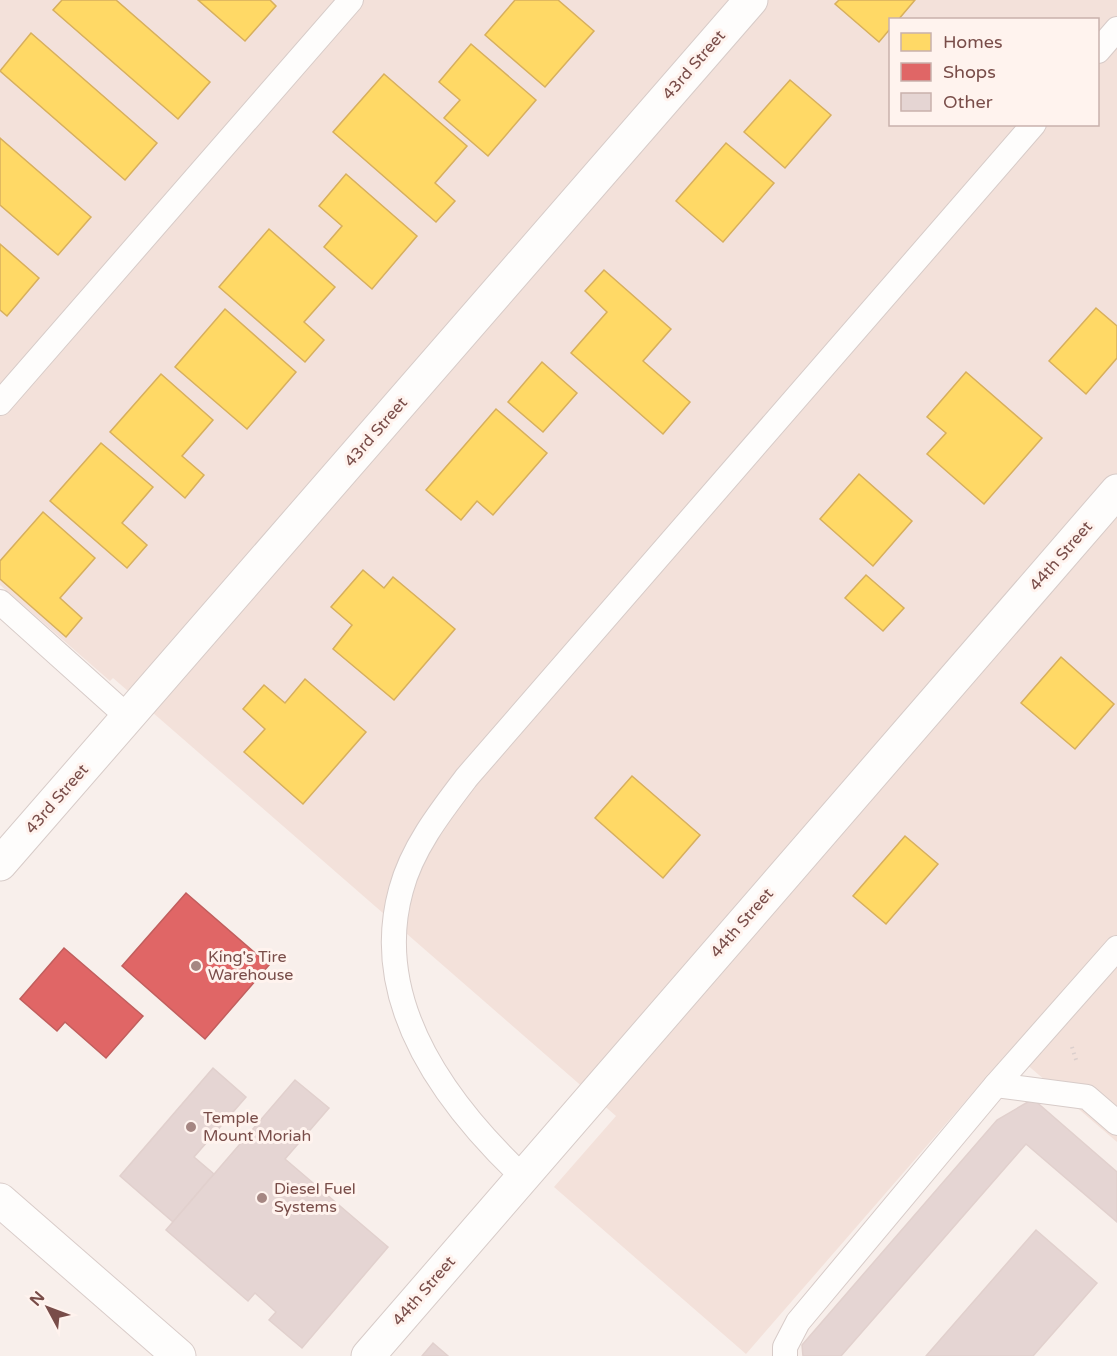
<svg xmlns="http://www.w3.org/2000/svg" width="1117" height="1356" viewBox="0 0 1117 1356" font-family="'Varela Round',sans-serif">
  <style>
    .residential { fill: #f3e1da; fill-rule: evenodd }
    .homes { fill: #ffd966; stroke: #d7af5d; stroke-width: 1.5 }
    .shops { fill: #e06666; stroke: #c15e5d; stroke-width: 1.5 }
    .building { fill: #e5d5d3; stroke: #e1d0cd; stroke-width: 1.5 }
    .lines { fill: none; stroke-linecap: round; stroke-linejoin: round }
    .lane-casing { stroke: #d7cbc8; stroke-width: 26 }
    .street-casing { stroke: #d7cbc8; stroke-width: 35 }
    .secondary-casing { stroke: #d9ccc9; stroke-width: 35 }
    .path { stroke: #dbcfcd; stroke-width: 4; stroke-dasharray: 1.5 4.5; stroke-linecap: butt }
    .lane { stroke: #fefdfc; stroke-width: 24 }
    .street { stroke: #fefdfc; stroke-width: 33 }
    .secondary { stroke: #fefdfc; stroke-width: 33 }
    .poi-dot { fill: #a58682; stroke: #fff3ee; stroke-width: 2 }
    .labels { text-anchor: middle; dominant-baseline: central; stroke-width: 6; stroke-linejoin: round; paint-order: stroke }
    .street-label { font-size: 16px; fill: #794d49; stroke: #fff3ee }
    .poi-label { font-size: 16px; fill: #794d49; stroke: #fff3ee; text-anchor: start }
  </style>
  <rect width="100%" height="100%" fill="#f8efeb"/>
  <!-- residential -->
  <path class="residential" d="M0,0H1117V1142L1010,1050L746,1354L554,1187L616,1116L113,678L110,681L0,585ZM890,20H1098V124H890Z"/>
  <!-- homes -->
  <g class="homes">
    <path d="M62,0H116L210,82L178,119L53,10Z"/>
    <path d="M198,0H270L276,6L245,41Z"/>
    <path d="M515,0H558L594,31L545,87L485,35Z"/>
    <path d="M839,0H915L898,20H890V29L879,42L835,4Z"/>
    <path d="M31,33L157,143L125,180L0,71Z"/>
    <path d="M471,44L536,100L488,156L444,118L460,100L439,82Z"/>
    <path d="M384,74L467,146L435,183L455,201L436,222L333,132Z"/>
    <path d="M790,80L831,115L785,168L744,132Z"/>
    <path d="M0,138L91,217L58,255L0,205Z"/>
    <path d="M726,143L774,183L723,242L676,201Z"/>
    <path d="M346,174L417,236L372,289L324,247L342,226L319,206Z"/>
    <path d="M269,229L335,287L304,322L324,340L305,362L219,287Z"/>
    <path d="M0,244L39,278L7,316L0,310Z"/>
    <path d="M604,270L671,329L643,361L690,402L663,434L571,353L607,312L585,291Z"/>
    <path d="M1096,308L1117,326V358L1086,394L1049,361Z"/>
    <path d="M225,309L296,372L247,429L175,367Z"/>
    <path d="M542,362L577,393L543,432L508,402Z"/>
    <path d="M966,372L1042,438L984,504L927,454L946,433L927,417Z"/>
    <path d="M161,374L213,420L182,456L204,475L185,498L110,432Z"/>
    <path d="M496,409L547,453L493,515L477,501L461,520L426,490Z"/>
    <path d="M101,443L153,487L122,523L147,545L127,568L50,501Z"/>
    <path d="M859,474L912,521L873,566L820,519Z"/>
    <path d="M43,512L95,558L60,598L82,618L66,637L0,579V561Z"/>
    <path d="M363,570L384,588L393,577L455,629L394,700L333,649L352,625L331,607Z"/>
    <path d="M866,575L904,608L883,631L845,598Z"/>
    <path d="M1061,657L1114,704L1075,749L1021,703Z"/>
    <path d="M305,679L366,732L303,804L244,752L265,729L243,709L264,685L285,703Z"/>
    <path d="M632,776L700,835L663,878L595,818Z"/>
    <path d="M905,836L938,864L886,924L853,896Z"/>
  </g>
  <!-- shops -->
  <g class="shops">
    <path d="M186,893L269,965L205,1039L122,966Z"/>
    <path d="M64,948L143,1016L106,1058L65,1022L57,1031L20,999Z"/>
  </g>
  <!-- building -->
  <g class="building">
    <path d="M213,1068L246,1097L194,1157L214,1174L173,1222L120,1176Z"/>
    <path d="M295,1080L329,1108L285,1159L388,1247L302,1348L269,1320L276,1312L255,1293L248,1301L166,1230Z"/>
    <path d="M1033,1099L1117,1172V1222L1026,1144L841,1356H803L802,1345L997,1120Z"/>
    <path d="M1036,1230L1097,1283L1033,1356H926Z"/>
    <path d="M433,1343L448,1356H422Z"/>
  </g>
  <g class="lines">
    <!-- lane casing -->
    <g class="lane-casing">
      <g id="lane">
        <path d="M1098,51L1117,29"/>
        <path d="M0,403L351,0"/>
        <path d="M0,602L128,717"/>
        <path d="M996,1085L1087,1097L1117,1123"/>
        <path d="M523,1177C446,1104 370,1002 401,890C412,848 441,811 467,777L1034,124"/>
        <path d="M785,1356V1347L798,1322L996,1085L1117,948"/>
      </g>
    </g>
    <!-- street casing -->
    <g class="street-casing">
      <g id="street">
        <path d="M0,864L751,0"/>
        <path d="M368,1356L1117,491"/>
      </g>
    </g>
    <!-- secondary casing -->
    <g class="secondary-casing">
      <path id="secondary" d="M0,1200L179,1356"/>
    </g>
    <!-- path -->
    <path class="path" d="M1072,1047L1077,1063"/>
    <!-- lane -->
    <use href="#lane" class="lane"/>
    <!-- street -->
    <use href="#street" class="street"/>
    <!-- secondary -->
    <use href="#secondary" class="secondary"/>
  </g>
  <!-- markers -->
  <g class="poi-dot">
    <circle cx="196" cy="966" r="6"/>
    <circle cx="191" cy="1127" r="6"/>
    <circle cx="262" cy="1198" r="6"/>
  </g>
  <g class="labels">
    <!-- street labels -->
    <g class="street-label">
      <text transform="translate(694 65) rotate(-49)">43rd Street</text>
      <text transform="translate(376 432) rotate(-49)">43rd Street</text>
      <text transform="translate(1061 556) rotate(-49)">44th Street</text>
      <text transform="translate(57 799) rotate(-49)">43rd Street</text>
      <text transform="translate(742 923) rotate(-49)">44th Street</text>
      <text transform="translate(424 1291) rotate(-49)">44th Street</text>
    </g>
    <!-- poi labels -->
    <g class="poi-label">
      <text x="208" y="957">King's Tire<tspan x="208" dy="18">Warehouse</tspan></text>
      <text x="203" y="1118">Temple<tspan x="203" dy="18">Mount Moriah</tspan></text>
      <text x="274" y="1189">Diesel Fuel<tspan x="274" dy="18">Systems</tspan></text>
    </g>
  </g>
  <!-- legend -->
  <rect x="889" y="18" width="210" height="108" fill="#fff3ee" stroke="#c9b1ac" stroke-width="1.5"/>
  <rect x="901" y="33" width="30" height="18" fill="#ffd966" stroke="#c9b1ac" stroke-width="1.5"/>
  <text x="943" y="48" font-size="18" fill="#794d49">Homes</text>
  <rect x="901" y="63" width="30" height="18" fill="#e06666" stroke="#c9b1ac" stroke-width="1.5"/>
  <text x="943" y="78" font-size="18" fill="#794d49">Shops</text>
  <rect x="901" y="93" width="30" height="18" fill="#e5d5d3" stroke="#c9b1ac" stroke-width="1.5"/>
  <text x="943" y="108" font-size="18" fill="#794d49">Other</text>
  <!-- north arrow -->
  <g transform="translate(48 1308) rotate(311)" stroke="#fff3ee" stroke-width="4.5" paint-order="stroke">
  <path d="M0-4.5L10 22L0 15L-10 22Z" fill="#794d49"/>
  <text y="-9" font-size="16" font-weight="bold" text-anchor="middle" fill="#794d49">N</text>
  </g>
</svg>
